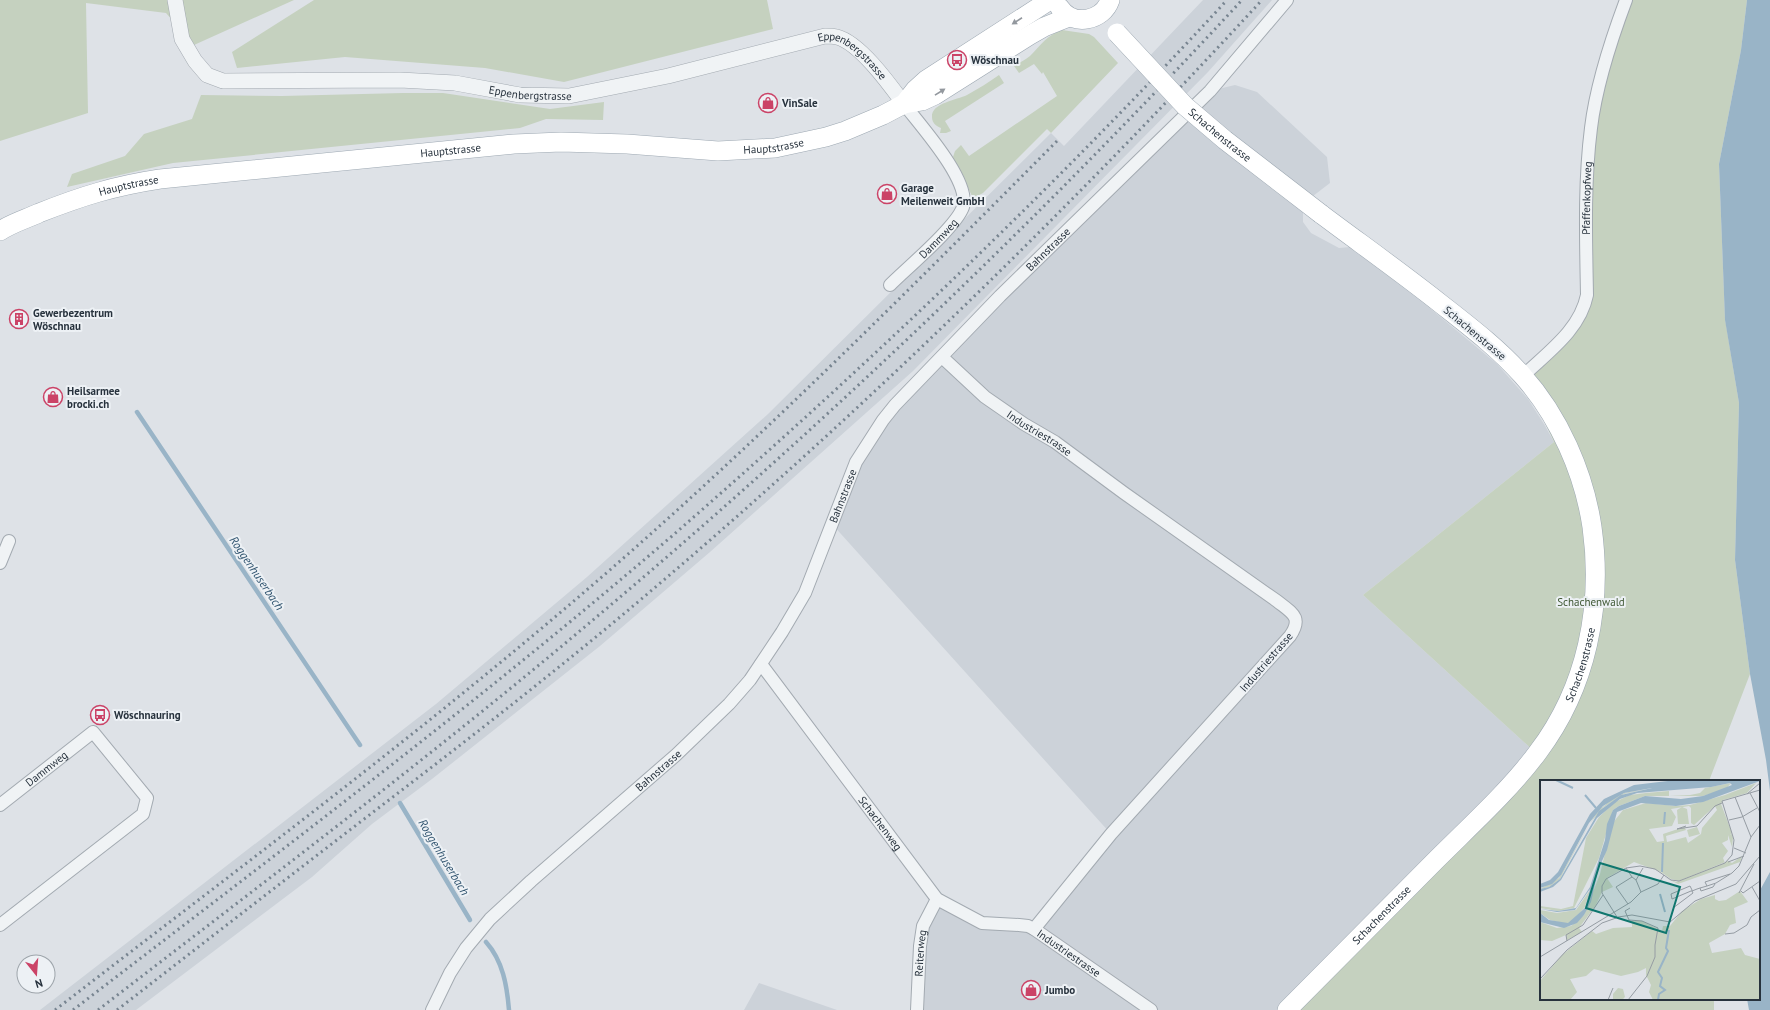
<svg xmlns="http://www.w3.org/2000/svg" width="1770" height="1010" viewBox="0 0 1770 1010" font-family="'PT Sans',sans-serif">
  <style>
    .built { fill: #ccd2d9 }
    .green { fill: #c5d1bf }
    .water { fill: #99b4c7 }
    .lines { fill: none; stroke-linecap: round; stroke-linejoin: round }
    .stream { stroke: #99b4c7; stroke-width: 4.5 }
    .minor-casing { stroke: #a3aab1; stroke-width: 14 }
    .tertiary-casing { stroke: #a3aab1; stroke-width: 16 }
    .primary-casing { stroke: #9da8b2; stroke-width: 20 }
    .minor { stroke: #f0f3f5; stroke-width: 12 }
    .tertiary { stroke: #f0f3f5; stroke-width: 15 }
    .primary { stroke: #fff; stroke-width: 19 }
    .rail { stroke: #778490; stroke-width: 3; stroke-dasharray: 2 4; stroke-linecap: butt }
    .primary-bridge-casing { stroke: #9da8b2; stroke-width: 20; stroke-linecap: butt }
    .primary-bridge { stroke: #fff; stroke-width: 19 }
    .oneway { fill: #93989e }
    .labels { text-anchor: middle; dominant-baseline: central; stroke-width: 4; stroke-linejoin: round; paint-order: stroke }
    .poi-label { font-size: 11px; font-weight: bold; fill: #27323d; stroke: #edf1f5; text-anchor: start }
    .street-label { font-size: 11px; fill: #27323d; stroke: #edf1f5 }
    .park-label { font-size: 11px; fill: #405935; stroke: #edf1f5 }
    .water-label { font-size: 12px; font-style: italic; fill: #325570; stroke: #edf1f5 }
    .inset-river { fill: none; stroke: #99b4c7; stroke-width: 2 }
    .inset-road { fill: none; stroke: #959ca3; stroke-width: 1 }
    .view { fill: #0f766e; fill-opacity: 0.15; stroke: #0f766e; stroke-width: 2 }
    .inset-edge { fill: none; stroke: #27323d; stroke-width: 2 }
  </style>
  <rect width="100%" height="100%" fill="#dee2e7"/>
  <!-- built -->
  <g class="built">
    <path d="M1203,0H1272L1208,72L913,371L710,552L600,646L432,779L372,824L312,877L136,1010H40L436,704L587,577L768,414L1051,133L1064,146Z"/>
    <path d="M1235,85L1257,92L1327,157L1330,183L1313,196L1303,213V222L1311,233L1339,248L1350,247L1426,305L1497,364L1528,399L1544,424L1554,442L1363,595L1537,754L1287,1010H917L920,946L937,899L982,923L1034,929L1111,834L832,524L883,420L1210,91Z"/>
    <path d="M759,983L837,1010H744Z"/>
  </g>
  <!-- green -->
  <g class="green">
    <path d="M0,0H294L194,45L166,13L86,3L88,113L0,141Z"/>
    <path d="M314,0H767L773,29L564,82L485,68L345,57L237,68L232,52Z"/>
    <path d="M1626,0H1747L1741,50L1719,164L1725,319L1739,403L1735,560L1750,674L1709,781H1541V999H1714V1010H1287L1537,754L1363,595L1554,442L1523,376L1585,308L1591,128Z"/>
    <path d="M1062,30L1089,34L1094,37L1118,63L1051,133L1047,129L983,193L977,196H972L953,157L955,151L961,145L969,156L1057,96L1043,72L1042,74L1034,64L1019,73L1014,66C1019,63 1025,60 1030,56C1041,45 1047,35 1062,30Z"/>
    <path d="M999,75L1004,83L945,121L951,131L946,133H940L941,128C936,126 932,123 932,117C931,103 957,100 967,95C978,89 989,82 999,75Z"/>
    <path d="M403,93H443L550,109L604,102L603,120L546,119L520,128L173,163L67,187L72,174L125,156L144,134L192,119L201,95L282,96Z"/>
  </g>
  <!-- water -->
  <g class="water">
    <path d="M1747,0H1770V791L1766,760L1750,674L1735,560L1739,403L1725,320L1719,164L1741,50Z"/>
    <path d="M1770,872V1010H1749L1747,999H1759V892Z"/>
  </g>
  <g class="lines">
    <!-- stream -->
    <g class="stream">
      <path d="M137,412L360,745"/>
      <path d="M400,803L470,920"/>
      <path d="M486,942C503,961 507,986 509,1010"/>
    </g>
    <!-- minor casing -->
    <g class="minor-casing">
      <g id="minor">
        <path id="s1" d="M890,285C907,268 956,227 963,207C971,181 920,125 904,104"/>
        <path id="s2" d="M942,357L985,397L1024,424L1055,442L1124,493L1277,601C1292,613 1303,617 1290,636L1111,834L1034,929L1151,1010"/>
        <path id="s3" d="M1523,376C1548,352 1580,330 1587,295C1586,240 1584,183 1591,128C1596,86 1611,40 1626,0"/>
        <path d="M0,563L9,541"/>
        <path id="s4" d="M761,664L937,899L982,923L1019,925L1028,926L1034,929"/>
        <path id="s5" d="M0,805L93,732L147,798L143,814L0,925"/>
        <path id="s6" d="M432,1010L450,973L466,948L490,919L531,881L676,755L729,704L750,680L782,632L805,593L856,462L883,420L895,405L1000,296L1210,91L1287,0"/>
        <path id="s7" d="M917,1010L920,946L923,926L937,899"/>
      </g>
    </g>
    <!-- tertiary casing -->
    <g class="tertiary-casing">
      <g id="tertiary">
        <path id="s8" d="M175,0L182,39L195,61L207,75L223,81L400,80L455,83L520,95L569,96L668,76L825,36C829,36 833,36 837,37C860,43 890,85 904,104"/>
      </g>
    </g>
    <!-- primary casing -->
    <g class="primary-casing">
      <g id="primary">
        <path d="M1060,8C1073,27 1103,21 1110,0"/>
        <path d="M904,104L915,90L926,80L1050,0"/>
        <path id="s9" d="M0,231C12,223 26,219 39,213C82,196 114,186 160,179L514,144L561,142L627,144L718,151L775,148L826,137L845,131L883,115L904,104L922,101L935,95L1030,35L1044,27L1069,17"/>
        <path id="s10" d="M1287,1010C1337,960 1386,910 1436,860C1470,826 1510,790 1538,752C1587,687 1603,606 1592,527C1584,473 1559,416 1522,375C1498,348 1469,326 1441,304C1402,273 1361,244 1321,214"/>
      </g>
    </g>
    <!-- minor -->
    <use href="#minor" class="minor"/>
    <!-- tertiary -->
    <use href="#tertiary" class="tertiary"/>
    <!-- primary -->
    <use href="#primary" class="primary"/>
    <!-- rail -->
    <g class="rail">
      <path d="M55,1010C234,872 417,736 589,588C753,447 906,293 1058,140"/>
      <path d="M73,1010C275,855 479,702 672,536C866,367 1053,189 1227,0"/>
      <path d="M98,1010C260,885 424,762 581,630C814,435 1035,224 1242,0"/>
      <path d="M117,1010C206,941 295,872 385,803C466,741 547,678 626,612C851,423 1062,217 1262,0"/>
    </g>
    <!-- primary-bridge casing -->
    <g class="primary-bridge-casing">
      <g id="primary-bridge">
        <path id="s11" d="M1117,33L1185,106L1225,140L1321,214"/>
      </g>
    </g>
    <!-- primary-bridge -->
    <use href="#primary-bridge" class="primary-bridge"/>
  </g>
  <!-- one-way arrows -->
  <defs><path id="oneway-solid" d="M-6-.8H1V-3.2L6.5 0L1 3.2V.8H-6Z"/></defs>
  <g class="oneway">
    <use href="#oneway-solid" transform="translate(1017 21) rotate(147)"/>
    <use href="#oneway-solid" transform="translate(940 92) rotate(-32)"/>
  </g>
  <!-- icons -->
  <defs>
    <g id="bus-ring" transform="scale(1)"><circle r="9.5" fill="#edf1f5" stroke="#cb4367" stroke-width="1.5"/><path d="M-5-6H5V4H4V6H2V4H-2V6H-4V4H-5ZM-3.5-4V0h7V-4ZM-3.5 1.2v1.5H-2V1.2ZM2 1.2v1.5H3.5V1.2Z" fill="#cb4367"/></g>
    <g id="shop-ring" transform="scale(1)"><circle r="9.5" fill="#edf1f5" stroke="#cb4367" stroke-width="1.5"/><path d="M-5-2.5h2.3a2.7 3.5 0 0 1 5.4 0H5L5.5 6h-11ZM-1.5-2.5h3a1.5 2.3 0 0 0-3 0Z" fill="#cb4367"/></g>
    <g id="building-ring" transform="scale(1)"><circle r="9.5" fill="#edf1f5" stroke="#cb4367" stroke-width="1.5"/><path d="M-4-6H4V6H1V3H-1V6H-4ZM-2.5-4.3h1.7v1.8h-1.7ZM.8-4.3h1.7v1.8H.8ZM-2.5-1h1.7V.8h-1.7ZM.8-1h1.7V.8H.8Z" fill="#cb4367"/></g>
  </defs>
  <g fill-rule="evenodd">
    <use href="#bus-ring" x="957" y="60"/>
    <use href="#shop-ring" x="768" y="103"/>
    <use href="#shop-ring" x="887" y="194"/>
    <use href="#building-ring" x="19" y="319"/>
    <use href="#shop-ring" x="53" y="397"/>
    <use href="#bus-ring" x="100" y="715"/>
    <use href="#shop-ring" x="1031" y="990"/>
  </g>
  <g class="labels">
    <!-- poi labels -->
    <g class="poi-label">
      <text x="971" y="60">Wöschnau</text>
      <text x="782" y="103">VinSale</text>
      <text x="901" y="188">Garage<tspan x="901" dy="13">Meilenweit GmbH</tspan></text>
      <text x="33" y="313">Gewerbezentrum<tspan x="33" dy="13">Wöschnau</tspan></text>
      <text x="67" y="391">Heilsarmee<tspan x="67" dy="13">brocki.ch</tspan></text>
      <text x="114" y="715">Wöschnauring</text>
      <text x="1045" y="990">Jumbo</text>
    </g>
    <!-- street labels -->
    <g class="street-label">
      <text stroke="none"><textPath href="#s8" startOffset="745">Eppenbergstrasse</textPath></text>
      <text stroke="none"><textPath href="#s8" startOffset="409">Eppenbergstrasse</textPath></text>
      <text stroke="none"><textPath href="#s11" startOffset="145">Schachenstrasse</textPath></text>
      <text stroke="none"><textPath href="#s9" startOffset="785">Hauptstrasse</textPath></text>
      <text stroke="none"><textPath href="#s9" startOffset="461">Hauptstrasse</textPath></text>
      <text stroke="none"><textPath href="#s9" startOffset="137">Hauptstrasse</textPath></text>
      <text stroke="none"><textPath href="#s3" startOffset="202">Pfaffenkopfweg</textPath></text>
      <text stroke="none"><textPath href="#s1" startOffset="67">Dammweg</textPath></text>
      <text stroke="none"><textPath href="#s6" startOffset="993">Bahnstrasse</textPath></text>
      <text transform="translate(1475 333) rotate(40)">Schachenstrasse</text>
      <text stroke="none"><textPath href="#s2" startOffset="124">Industriestrasse</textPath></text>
      <text stroke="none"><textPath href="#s6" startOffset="669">Bahnstrasse</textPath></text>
      <text transform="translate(1266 662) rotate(-49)">Industriestrasse</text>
      <text stroke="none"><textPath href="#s10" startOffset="458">Schachenstrasse</textPath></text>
      <text stroke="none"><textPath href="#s5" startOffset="59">Dammweg</textPath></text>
      <text stroke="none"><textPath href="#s6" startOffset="333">Bahnstrasse</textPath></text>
      <text stroke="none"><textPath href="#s4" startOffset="199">Schachenweg</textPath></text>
      <text stroke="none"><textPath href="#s10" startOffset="134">Schachenstrasse</textPath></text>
      <text stroke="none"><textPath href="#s7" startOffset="57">Reiterweg</textPath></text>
      <text stroke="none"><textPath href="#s2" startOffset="891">Industriestrasse</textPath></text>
    </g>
    <!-- park labels -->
    <g class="park-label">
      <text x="1591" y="602">Schachenwald</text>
    </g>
    <!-- water labels -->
    <g class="water-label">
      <text transform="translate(257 573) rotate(56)">Roggenhuserbach</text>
      <text transform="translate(444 857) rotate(59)">Roggenhuserbach</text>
    </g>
  </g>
  <!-- overview -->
  <g transform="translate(1540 780)">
    <rect width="220" height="220" fill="#dee2e7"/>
    <path d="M191,3L186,9L163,16H105L79,26L73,30L59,78L34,128L18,131L0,128V126L21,129L33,126L46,58L59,37L75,22L90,15L106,13L129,11V16L150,15L160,13L165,8ZM216,3L207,13L183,20L181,24L192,53L190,55L192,54L193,58L192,67L188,55V60L182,63L188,71L183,78L185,83L139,101L131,99L121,92L94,82L67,98L73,107L62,112L56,125L39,148L42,152L27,160L26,155L12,161L0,160V142L17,148L31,146L44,135L60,94L72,44L83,30L106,23L136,26L150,25L185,15ZM149,26L151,28V43L154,45L175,26L177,30L162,48L161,54L148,63L146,57L127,62L126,56L146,50L144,47L123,54L124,61L117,62L109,49L132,46L136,37L131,29ZM112,8L84,14L64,27L50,43L24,91L20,99L9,107L0,109L19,98L50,43L59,30L70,21L84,13ZM142,27L147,29L149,44H138L137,30ZM157,47L160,54L149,57L147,50ZM202,76L200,82L138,104L124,97L136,102L188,81L192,83ZM50,110L45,127L32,142L26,144L10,140L0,133V130L17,133L36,130ZM200,111L208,122L194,128L196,143L190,145L185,154L169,163L172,173L201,168L205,175L220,179V220H113L109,212L111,205L106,195V188L98,192L81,196L54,189L46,196L30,199L37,212L30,220H0V201L22,175L52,151L56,154L73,148L92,147V141H102L122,151L123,146H130L142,131L161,119L175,115V119L179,121L186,120ZM78,208L83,209L85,217L82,220H73V214Z" fill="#c5d1bf" fill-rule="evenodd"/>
    <path d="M136,0L220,1L163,22L136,26L101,23L77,32L67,70L58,90L51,122L44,135L37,143L24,148L0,142V133L9,140L28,143L45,128L50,109L35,130L17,132L0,129L18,131L36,128L50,107L65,60L67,44L73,30L79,26L105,16L141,19L163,16L192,5L190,3L171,7L97,13L80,19L57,38L21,100L13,107L0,112V109L9,107L20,99L59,31L81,15L112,8L84,13L63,26L49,43L21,95L12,104L0,108V104L10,100L18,92L50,34L64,19L94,5Z" fill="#99b4c7"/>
    <path class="inset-river" d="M16,0L33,8M45,15L56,28M124,44L125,32M122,92L123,63M120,114L125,132M118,220L119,214L125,210L120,206L122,198L118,192L128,171L126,168L129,150"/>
    <path class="inset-road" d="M210,13L220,32M207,14L220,3M195,17L211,57M202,37L217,28M189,40L202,37M146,46L137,49L157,46L175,26L182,23M194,68L206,73M188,82L204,76M86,88L92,97L76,107L88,124M92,97L96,100L101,112M96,100L103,88M167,106L165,102L190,94M212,107L220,121M160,108L161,111L173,107L175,104M201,111L203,113L220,101M199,113L214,84M133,128L153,113L152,111V110L150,106L131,114L132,119L151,111H152L157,109L160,108L167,106L176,103L192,93L199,86L211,57L220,45M77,137L62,113V106L66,99L86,88L100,86L115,89L131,100L139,101L185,83L192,75L194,60L182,21L220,10M78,137L92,135L130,142L155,121L196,104L220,76M185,154L194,153L207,145L211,137L220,130M27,161L26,155L43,145L63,115M0,177L91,122L101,112L118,104L124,95M0,199L27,170L62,143L76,138M68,220L73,208M88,220L107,196L115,177V165L118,148L102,141L89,140L85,131L90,128"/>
    <path class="view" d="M60,83L140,107L126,153L46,128Z"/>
    <rect width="220" height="220" class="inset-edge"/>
  </g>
  <!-- north arrow -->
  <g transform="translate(36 974) rotate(163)"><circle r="19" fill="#edf1f5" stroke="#9ea5ab"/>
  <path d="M0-3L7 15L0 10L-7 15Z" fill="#cb4367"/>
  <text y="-6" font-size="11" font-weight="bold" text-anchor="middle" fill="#27323d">N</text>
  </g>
</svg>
